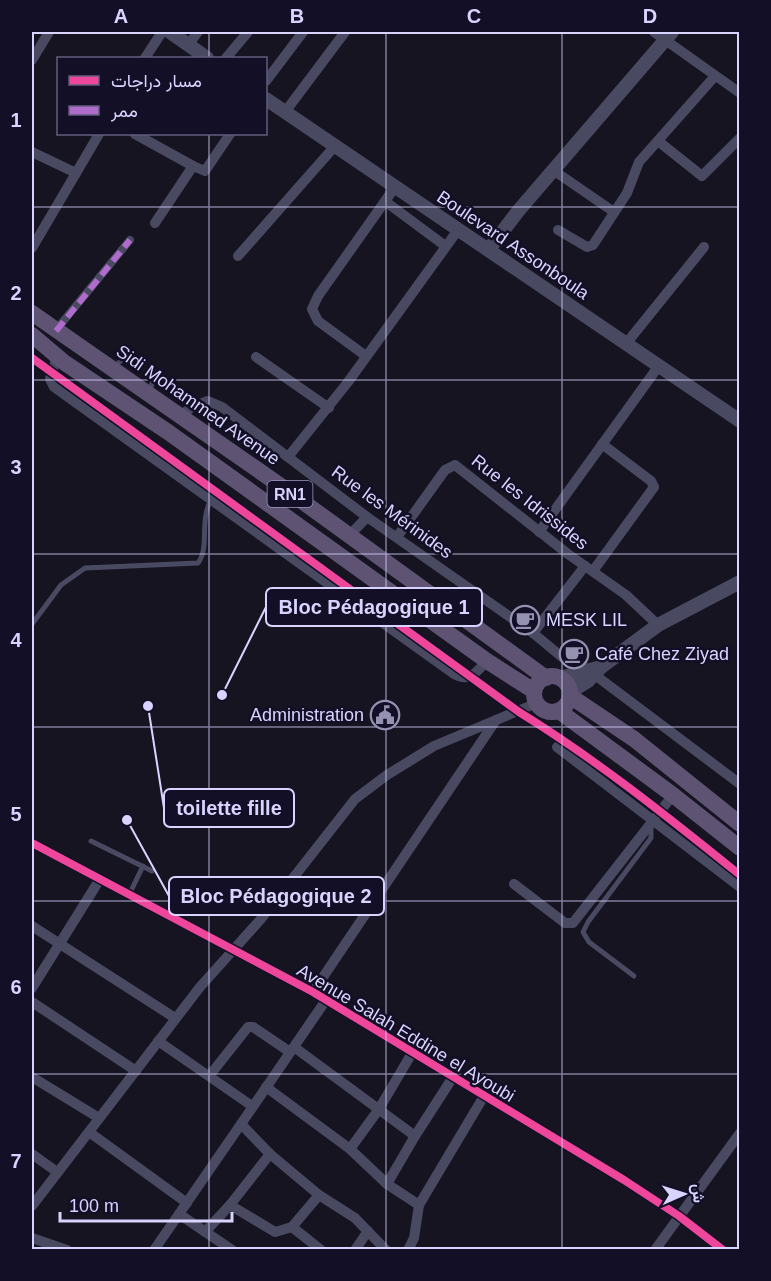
<svg xmlns="http://www.w3.org/2000/svg" width="771" height="1281" viewBox="0 0 771 1281" font-family="Helvetica,Vazirmatn,sans-serif">
  <style>
    .lines { fill: none; stroke-linecap: round; stroke-linejoin: round }
    .service { stroke: #4a4962; stroke-width: 5 }
    .pedestrian { stroke: #4a4962; stroke-width: 8 }
    .minor { stroke: #4a4962; stroke-width: 10 }
    .tertiary { stroke: #4a4962; stroke-width: 14 }
    .primary { stroke: #5e5373; stroke-width: 16 }
    .quiet { stroke: #b06ccc; stroke-width: 6; stroke-dasharray: 12 6; stroke-linecap: butt }
    .cycleway-casing { stroke: #130f26; stroke-width: 11 }
    .cycleway { stroke: #ed469a; stroke-width: 8 }
    .grid { fill: none; stroke: #d9d4ff; stroke-width: 1.5; stroke-opacity: 0.55 }
    .labels { text-anchor: middle; dominant-baseline: central; stroke-width: 5; stroke-linejoin: round; paint-order: stroke }
    .shield { fill: #130f26; stroke: #9e99be; stroke-width: 1.5 }
    .shield-label { font-size: 16px; font-weight: bold; fill: #d9d4ff }
    .street-label { font-size: 18px; fill: #d9d4ff; stroke: #130f26 }
    .poi-label { font-size: 18px; fill: #d9d4ff; stroke: #130f26; text-anchor: start }
    .leader { fill: none; stroke: #d9d4ff; stroke-width: 2 }
    .callout-dot { fill: #d9d4ff; stroke: #130f26; stroke-width: 2 }
    .callout { fill: #130f26; stroke: #d9d4ff; stroke-width: 2 }
    .callout-label { font-size: 20px; text-anchor: middle; font-weight: bold; fill: #d9d4ff }
    .neatline { fill: none; stroke: #d9d4ff; stroke-width: 2 }
    .grid-label { font-size: 20px; text-anchor: middle; font-weight: bold; fill: #d9d4ff }
  </style>
  <rect width="100%" height="100%" fill="#161421"/>
  <g class="lines">
    <!-- service -->
    <g class="service">
      <path d="M115,366L124,358H135"/>
      <path d="M150,391L154,376L153,370"/>
      <path d="M32,624L61,585L85,568L198,563C210,547 199,523 211,499"/>
      <path d="M91,841L152,871"/>
      <path d="M129,895L143,866"/>
      <path d="M634,976L589,942L583,932L588,922L651,838V827"/>
    </g>
    <!-- pedestrian -->
    <path class="pedestrian" d="M56,330L130,240"/>
    <!-- minor -->
    <g class="minor">
      <path d="M654,32L740,93"/>
      <path d="M188,45L198,32"/>
      <path d="M145,58L162,32"/>
      <path d="M226,58L248,32"/>
      <path d="M32,60L49,32"/>
      <path d="M266,81L303,32"/>
      <path d="M285,112L345,32"/>
      <path d="M135,134L193,166"/>
      <path d="M658,141L702,176L740,138"/>
      <path d="M32,152L76,173"/>
      <path d="M553,170L614,212"/>
      <path d="M386,202L444,245"/>
      <path d="M155,223L193,166L205,171L230,134"/>
      <path d="M558,230L587,247L593,245L627,193L639,162L715,76"/>
      <path d="M32,248L99,134"/>
      <path d="M238,256L335,146"/>
      <path d="M625,345L704,247"/>
      <path d="M366,356L318,321L312,309L318,296L395,187"/>
      <path d="M57,357L50,379L54,387L454,674C470,683 476,672 487,661"/>
      <path d="M256,357L329,408"/>
      <path d="M180,416L192,407L208,401L222,407L367,517L533,633L580,672"/>
      <path d="M288,457L348,382L458,230"/>
      <path d="M539,532L658,367"/>
      <path d="M348,537L367,517"/>
      <path d="M397,537L445,470L455,465L568,554L626,595L658,625"/>
      <path d="M593,571L654,487L651,481L602,444"/>
      <path d="M533,633L585,566"/>
      <path d="M595,675L740,784"/>
      <path d="M557,747L740,887"/>
      <path d="M32,843L313,992L624,1180L679,1216L723,1250"/>
      <path d="M514,884L565,923H573L673,795"/>
      <path d="M32,926L175,1018"/>
      <path d="M32,988L100,879"/>
      <path d="M313,992L496,720"/>
      <path d="M326,1000L241,1124L270,1154L319,1195L355,1218L386,1250"/>
      <path d="M32,1002L136,1071"/>
      <path d="M158,1041L252,1106"/>
      <path d="M294,1047L415,1136"/>
      <path d="M210,1075L248,1027H253L290,1052"/>
      <path d="M32,1077L99,1118"/>
      <path d="M266,1087L350,1149L387,1184L419,1205"/>
      <path d="M89,1132L187,1203"/>
      <path d="M350,1149L379,1109L412,1053"/>
      <path d="M32,1154L57,1172"/>
      <path d="M387,1184L415,1136L453,1077"/>
      <path d="M230,1205L270,1154"/>
      <path d="M32,1206L200,987L261,919L355,799L387,775L434,746L537,703"/>
      <path d="M179,1214L241,1124"/>
      <path d="M292,1227L319,1195"/>
      <path d="M205,1232L230,1205L275,1232L292,1227L321,1250"/>
      <path d="M32,1238L67,1250"/>
      <path d="M154,1250L179,1214L232,1250"/>
      <path d="M355,1250L368,1231"/>
      <path d="M408,1250L414,1238L419,1205L484,1096"/>
      <path d="M655,1250L740,1133"/>
    </g>
    <!-- tertiary -->
    <g class="tertiary">
      <path d="M170,32L207,58"/>
      <path d="M266,99L740,421"/>
      <path d="M489,249L519,210L672,32"/>
      <path d="M560,678L601,667"/>
      <path d="M570,692L588,681L601,667L658,625L740,582"/>
    </g>
    <!-- primary -->
    <g class="primary">
      <path d="M32,313L281,486L546,678"/>
      <path d="M32,335L65,363L168,432L487,661L534,691"/>
      <circle cx="552" cy="694" r="18"/>
      <path d="M570,696L634,739L740,824"/>
      <path d="M559,711L673,795L740,848"/>
    </g>
    <!-- quiet -->
    <path class="quiet" d="M56,331L130,240"/>
    <!-- cycleway casing -->
    <g class="cycleway-casing">
      <g id="cycleway">
        <path d="M32,358L519,712C597,760 668,817 740,875"/>
        <path d="M32,843L313,992L624,1180L679,1216L723,1250"/>
      </g>
    </g>
    <!-- cycleway -->
    <use href="#cycleway" class="cycleway"/>
  </g>
  <!-- grid -->
  <path class="grid" d="M209,32V58M386,32V1250M562,32V1250M209,134V1250M32,207H740M32,380H740M32,554H740M32,727H740M32,901H740M32,1074H740"/>
  <!-- icons -->
  <defs>
    <g id="cafe-ring" transform="scale(1.5)"><circle r="9.5" fill="#130f26" stroke="#9591b1" stroke-width="1.5"/><path d="M-5.5-4.5H6V0H3Q3 3.5 0 3.5H-2.5Q-5.5 3.5-5.5 0ZM3-3.2v2h1.7v-2ZM-6 4.5H4V6H-6Z" fill="#9591b1"/></g>
    <g id="civic-ring" transform="scale(1.5)"><circle r="9.5" fill="#130f26" stroke="#9591b1" stroke-width="1.5"/><path d="M-.6-6.5H3V-4.5H.6V-3L4-1V1h2V6H-6V1h2V-1L-.6-3ZM-1.2 2.5V6h2.4V2.5Z" fill="#9591b1"/></g>
  </defs>
  <g fill-rule="evenodd">
    <use href="#cafe-ring" x="525" y="620"/>
    <use href="#cafe-ring" x="574" y="654"/>
    <use href="#civic-ring" x="385" y="715"/>
  </g>
  <g class="labels">
    <!-- shield labels -->
    <rect class="shield" x="267.5" y="481" width="45" height="26" rx="4.5"/>
    <g class="shield-label">
      <text x="290" y="494">RN1</text>
    </g>
    <!-- street labels -->
    <g class="street-label">
      <text transform="translate(513 245) rotate(34)">Boulevard Assonboula</text>
      <text transform="translate(198 405) rotate(35)">Sidi Mohammed Avenue</text>
      <text transform="translate(530 502) rotate(38)">Rue les Idrissides</text>
      <text transform="translate(392 512) rotate(36)">Rue les Mérinides</text>
      <text transform="translate(406 1033) rotate(31)">Avenue Salah Eddine el Ayoubi</text>
    </g>
    <!-- poi labels -->
    <g class="poi-label">
      <text x="546" y="620">MESK LIL</text>
      <text x="595" y="654">Café Chez Ziyad</text>
      <text x="364" y="715" text-anchor="end">Administration</text>
    </g>
  </g>
  <!-- callouts -->
  <path class="leader" d="M222 695L266 607M148 706L164 808M127 820L169 896"/>
  <g class="callout-dot">
    <circle cx="222" cy="695" r="6"/>
    <circle cx="148" cy="706" r="6"/>
    <circle cx="127" cy="820" r="6"/>
  </g>
  <g class="callout">
    <rect x="266" y="588" width="216" height="38" rx="6"/>
    <rect x="164" y="789" width="130" height="38" rx="6"/>
    <rect x="169" y="877" width="215" height="38" rx="6"/>
  </g>
  <g class="callout-label">
    <text x="374" y="614">Bloc Pédagogique 1</text>
    <text x="229" y="815">toilette fille</text>
    <text x="276" y="903">Bloc Pédagogique 2</text>
  </g>
  <!-- border -->
  <rect width="771" height="1281" fill="none" stroke="#130f26" stroke-width="66"/>
  <!-- legend -->
  <rect x="57" y="57" width="210" height="78" fill="#130f26" stroke="#625e7d" stroke-width="1.5"/>
  <rect x="69" y="76" width="30" height="9" fill="#ed469a" stroke="#625e7d" stroke-width="1.5"/>
  <text x="111" y="87" font-size="18" fill="#d9d4ff">مسار دراجات</text>
  <rect x="69" y="106" width="30" height="9" fill="#b06ccc" stroke="#625e7d" stroke-width="1.5"/>
  <text x="111" y="117" font-size="18" fill="#d9d4ff">ممر</text>
  <!-- north arrow -->
  <g transform="translate(684 1194) rotate(87)" stroke="#130f26" stroke-width="4.5" paint-order="stroke">
  <path d="M0-4.5L10 22L0 15L-10 22Z" fill="#d9d4ff"/>
  <text y="-9" font-size="16" font-weight="bold" text-anchor="middle" fill="#d9d4ff">ش</text>
  </g>
  <!-- scale -->
  <path d="M60 1212v9h172v-9" fill="none" stroke="#d9d4ff" stroke-width="3"/>
  <text x="69" y="1212" font-size="18" fill="#d9d4ff" stroke="#130f26" stroke-width="4.5" paint-order="stroke">100 m</text>
  <rect x="33" y="33" width="705" height="1215" class="neatline"/>
  <g class="grid-label">
    <text x="121" y="23">A</text>
    <text x="297" y="23">B</text>
    <text x="474" y="23">C</text>
    <text x="650" y="23">D</text>
    <text x="16" y="127">1</text>
    <text x="16" y="300">2</text>
    <text x="16" y="474">3</text>
    <text x="16" y="647">4</text>
    <text x="16" y="821">5</text>
    <text x="16" y="994">6</text>
    <text x="16" y="1168">7</text>
  </g>
</svg>
